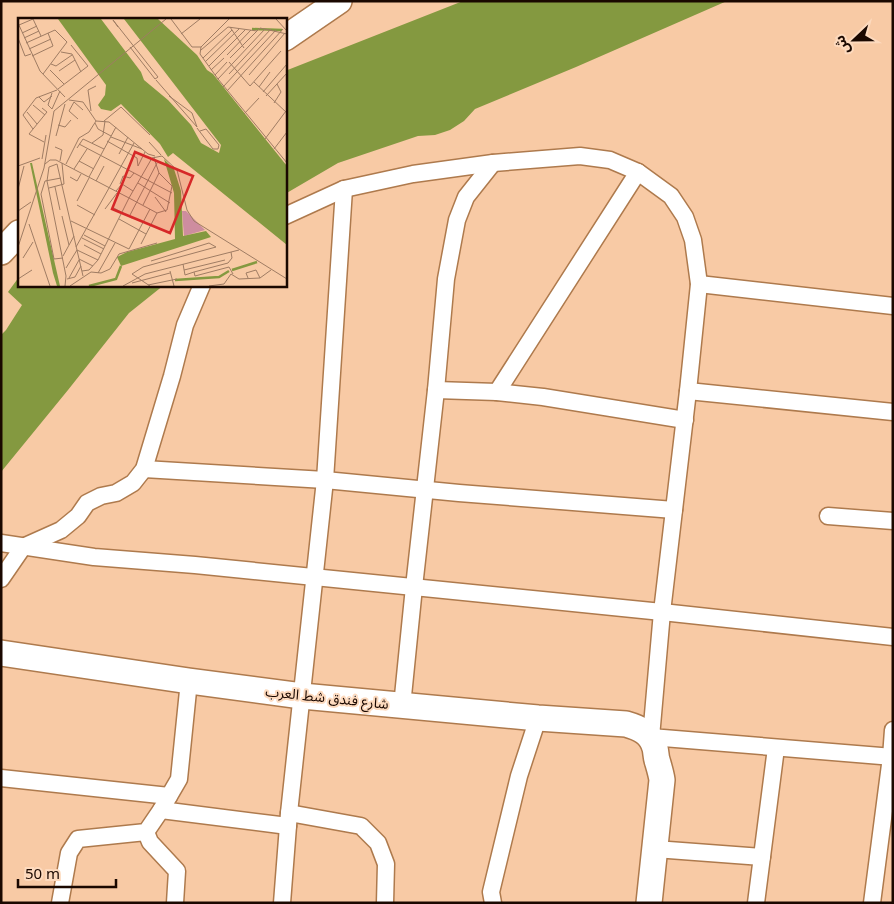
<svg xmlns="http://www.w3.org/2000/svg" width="894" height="904" viewBox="0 0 894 904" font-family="Georgia,'Noto Sans Arabic',serif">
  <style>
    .water { fill: #849940 }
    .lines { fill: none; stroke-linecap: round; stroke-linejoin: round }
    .street-casing { stroke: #ae7a4d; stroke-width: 19 }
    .primary-casing { stroke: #ae7a4d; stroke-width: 28 }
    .street { stroke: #fff; stroke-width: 16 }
    .primary { stroke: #fff; stroke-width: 25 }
    .labels { text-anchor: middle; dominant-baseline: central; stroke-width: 4; stroke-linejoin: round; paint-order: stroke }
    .street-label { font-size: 14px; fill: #1a0800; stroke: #fddabe }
    .inset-river { fill: none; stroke: #849940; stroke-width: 2.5 }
    .inset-road { fill: none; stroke: #9f7c63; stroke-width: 1 }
    .view { fill: #d62828; fill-opacity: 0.15; stroke: #d62828; stroke-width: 2.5 }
    .inset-edge { fill: none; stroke: #1a0800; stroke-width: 2.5 }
  </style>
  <rect width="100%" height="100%" fill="#f8caa5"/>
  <!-- water -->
  <g class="water">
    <path d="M463,1H727L576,67L475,109L464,121L450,130L435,135L418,136L338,163L285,194V71Z"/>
    <path d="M19,277V285H164L129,313L68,390L1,472V335L6,330L22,305L8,292Z"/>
  </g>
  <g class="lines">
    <!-- street casing -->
    <g class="street-casing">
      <g id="street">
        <path d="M285,216L344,189L413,174L493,163L580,156L610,160L638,172L671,196L685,217L693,240L699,284L688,391L662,612L651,737L893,757"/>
        <path d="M699,284L893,306"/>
        <path d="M436,390L497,392L543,397L685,420"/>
        <path d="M688,391L893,412"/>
        <path d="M497,392L638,172"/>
        <path d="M144,469L325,480L459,493L674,510"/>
        <path d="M828,516L893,521"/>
        <path d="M1,543L94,557L195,565L662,612L893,637"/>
        <path d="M1,579L23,547L61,530L78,516L87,503L101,496L116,493L133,483L144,469L172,376L185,325L202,285"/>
        <path d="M402,706L414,587L436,390L446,279L457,220L466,197L493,163"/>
        <path d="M1,778L169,796"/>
        <path d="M161,810L288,826"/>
        <path d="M289,813L361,826L378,843L386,864L385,903"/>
        <path d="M146,832L150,842L177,871L175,903"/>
        <path d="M655,849L762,857"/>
        <path d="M60,903L69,853L78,839L146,832L161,810L179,779L189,681"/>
        <path d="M282,903L289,813L325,480L344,189"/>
        <path d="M493,903L491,892L519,776L538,718"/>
        <path d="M756,903L776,748"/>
        <path d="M872,903L891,757L893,730"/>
      </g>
    </g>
    <!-- primary casing -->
    <g class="primary-casing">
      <g id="primary">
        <path d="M285,38L339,1"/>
        <path d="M1,252L19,233"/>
        <path d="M1,653L189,681L302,696L538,718L626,724C640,728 651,733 655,748C656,752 656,757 657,760C659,767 661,773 662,780L649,903"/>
      </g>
    </g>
    <!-- street -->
    <use href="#street" class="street"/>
    <!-- primary -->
    <use href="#primary" class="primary"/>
  </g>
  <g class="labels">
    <!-- street labels -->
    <g class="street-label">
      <text transform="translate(327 698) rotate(6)">شارع فندق شط العرب</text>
    </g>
  </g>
  <!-- overview -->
  <g transform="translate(18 18)">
    <rect width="269" height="269" fill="#f8caa5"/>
    <path d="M164,193H168L187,212L166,218Z" fill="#ce8d9f"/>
    <path d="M40,1H83L123,54L126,62L150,82L173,107L183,125L201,135L203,127L106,1H140L179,37L189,52L195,56L269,148V227L155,135L150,139L142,126L103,86L93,93L83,91L80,87L87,77L88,67ZM146,141L156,151L163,173L165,218L188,213L193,219L103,248L99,239L109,234L157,221L156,175ZM12,145H14L42,268H39L35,255Z" fill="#849940"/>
    <path class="inset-river" d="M234,11L264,12M214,252L239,244M157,262L201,259L211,253M71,268L98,261L103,248"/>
    <path class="inset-road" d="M15,1L23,18M153,1L174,29H183L211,1M258,1L269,13M0,5L22,53L47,79M1,7L15,1M100,9L95,2L140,59L137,61M212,9L226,30M4,15L19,8M163,16L182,1M0,20L7,38L13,36M6,20L21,13M8,25L37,12L49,24L25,56M112,29L137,61M183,29L182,36L200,61L269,145M11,31L33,21M183,32L210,9L239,13M43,34L54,36L63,54M209,37L233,12M14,38L35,28L30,15M185,40L214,12M212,40L242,10L269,16M187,44L221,11M211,44L232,68L263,33M33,46L38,48L54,37M191,48L227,12M32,52L46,66M193,52L206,40M41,53L57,42M211,56L253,11M197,57L209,44M231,57L267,15M200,61L247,11M138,62L179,109M236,64L269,95M205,69L258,12M241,69L252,54M40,71L70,48L53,27M209,73L265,11M245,74L269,46M151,78L174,95L179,109M248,78L269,55M21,79L26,84L34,78M51,82L65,84L78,103L91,104L130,136L137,138M256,85L263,74L259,66M15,87L27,97M24,90L29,94L11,116L26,124M34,91L30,87L34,75M34,91L42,73M73,93L70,72L78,68M9,94L19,106M226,96L241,80M60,101L51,93L56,84L65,92M86,103L103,89L132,117M77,105L80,111L93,118M40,107L47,109L53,102M179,110L195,131H200L201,127L188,111L182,113M15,111L5,97L18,80L39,72M38,118L47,86M93,119L124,131M247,121L268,93M89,123L119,140L120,148M131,124L143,137M74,125L85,117L87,103M61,126L154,175M37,129L44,132L42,143M59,130L65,121L86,131M256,131L269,114M101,136L110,119M24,141L28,117M61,143L76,151M27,146L32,142H38L111,180L134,140L144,138L159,152L169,192L176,203L269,261M39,146L31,149L29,163L48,258L47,268M39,146L65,258M48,146L61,120L71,114L78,103M0,148L22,140M120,148L127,134M56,151L69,131M52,159L59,163L63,156M71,159L98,109M43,160L27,163L23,176L36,241L45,240M78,163L86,148M120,165L152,185M102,166L105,158L112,160L116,155M37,169L42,192M31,170L46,166L44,145M91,170L116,125M0,171L6,148M98,173L104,166L115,173M137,179L148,194M59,183L71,160M59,187L77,197M125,187L141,155M94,189L114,200M87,191L99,175M0,193L13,184M44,198L51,227M111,199L139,145M101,201L128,216M53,203L111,231M11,206L32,268M66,217L87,228M64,220L86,231M123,226L139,195M66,227L83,236M0,229L26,150L36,93L148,1M58,229L91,170M111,231L132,191M45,238L56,218M5,240L15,224M61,241L75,248M165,246L167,257L176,254L210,245L214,240L213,234M48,250L59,232L80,242M166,252L207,242M64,253L71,252L80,242L111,180L139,195L149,192L154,168L141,155L136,140M152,253L156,268M176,254L177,258L211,249L215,256M80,255L97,225M51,260L61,242M230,260L228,255L238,252L242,260M0,261L14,252M49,261L57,259L63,248M114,265L152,255M130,267L159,261M52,268L73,254L83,255L92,251L101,236L139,225M105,268L127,256L221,232M132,268L114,256L125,249L198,229L191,225L133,243M191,268L206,266L213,256L221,261L242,260L253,252"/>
    <path class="view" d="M117,134L175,158L152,215L94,191Z"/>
    <rect width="269" height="269" class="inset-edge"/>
  </g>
  <!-- border -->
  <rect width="894" height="904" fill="none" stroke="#1a0800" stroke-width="5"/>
  <!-- north arrow -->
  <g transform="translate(854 40) rotate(248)" stroke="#fddabe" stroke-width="4" paint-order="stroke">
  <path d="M0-4L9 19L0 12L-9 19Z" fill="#1a0800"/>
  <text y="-8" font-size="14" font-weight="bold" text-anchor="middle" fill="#1a0800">ش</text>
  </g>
  <!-- scale -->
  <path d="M18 879v8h98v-8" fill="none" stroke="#1a0800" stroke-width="2.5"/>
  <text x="25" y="879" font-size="15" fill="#1a0800" stroke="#fddabe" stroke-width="4" paint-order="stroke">50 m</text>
</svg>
